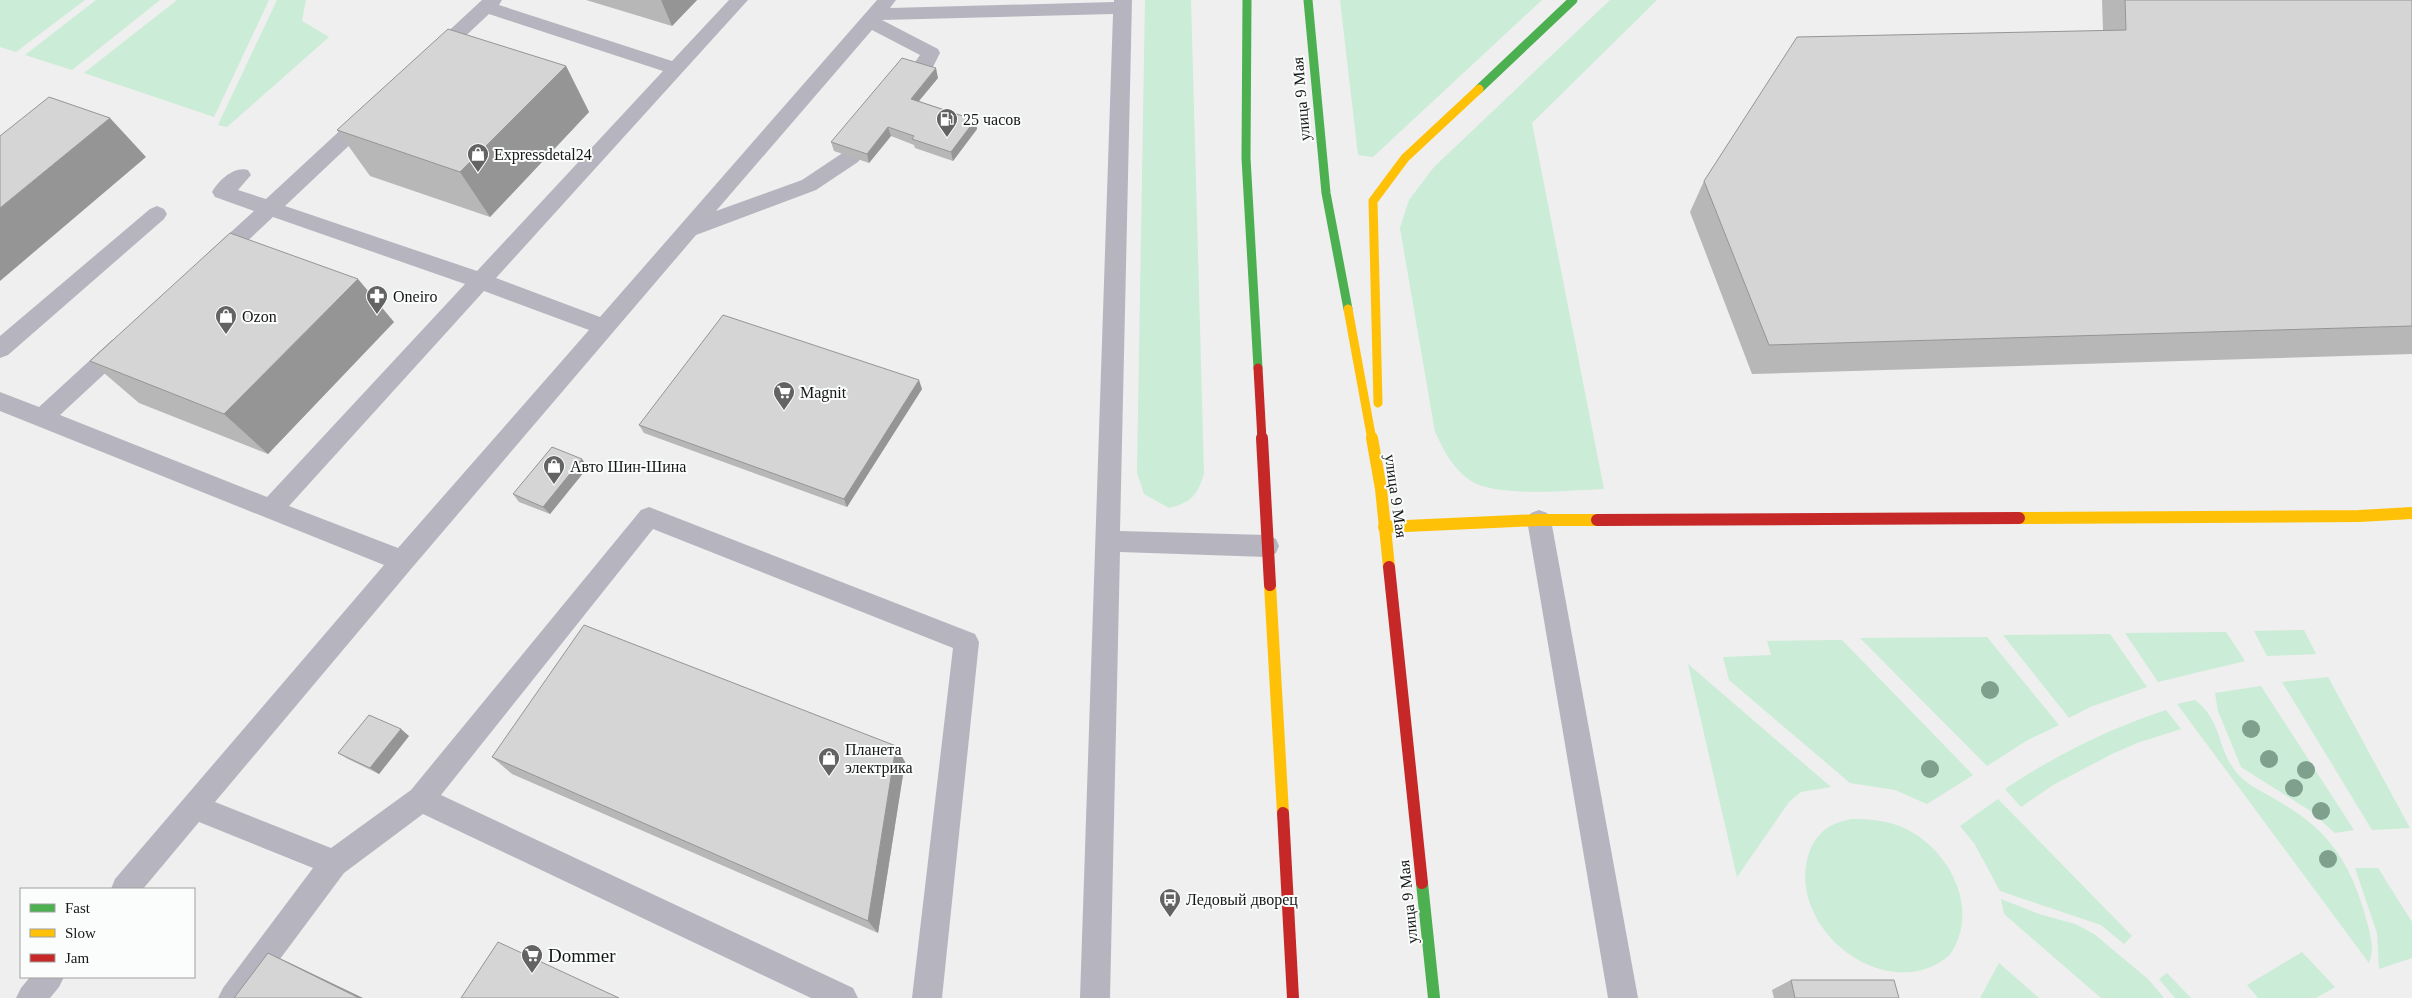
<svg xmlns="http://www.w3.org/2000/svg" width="2412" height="998" viewBox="0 0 2412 998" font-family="Georgia,serif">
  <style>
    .green { fill: #cbecd6 }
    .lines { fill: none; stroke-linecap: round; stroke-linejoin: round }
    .lane { fill: #b6b5bf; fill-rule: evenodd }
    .fast-far1 { stroke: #4caf50; stroke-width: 9 }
    .fast { stroke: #4caf50; stroke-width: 12 }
    .slow-far1 { stroke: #ffc107; stroke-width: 9 }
    .slow { stroke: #ffc107; stroke-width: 12 }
    .jam-far1 { stroke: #c62828; stroke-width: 9 }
    .jam { stroke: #c62828; stroke-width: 12 }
    .tree { fill: #7fa08d }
    .wall { fill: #b6b7b6 }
    .shaded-wall { fill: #949594 }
    .building { fill: #d4d5d4; stroke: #949594 }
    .labels { text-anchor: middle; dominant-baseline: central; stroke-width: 4; stroke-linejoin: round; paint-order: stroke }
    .street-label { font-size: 16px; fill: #161717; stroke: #fafdfb }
    .poi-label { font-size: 16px; fill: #161717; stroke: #fafdfb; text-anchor: start }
    .near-poi-label { font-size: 19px; fill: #161717; stroke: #fafdfb; text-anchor: start }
  </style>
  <rect width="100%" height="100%" fill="#eeefee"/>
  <!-- green -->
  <g class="green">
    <path d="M0,0H85L16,52L0,47Z"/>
    <path d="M96,0H160L72,70L25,55Z"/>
    <path d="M177,0H269L214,117L84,73Z"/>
    <path d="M277,0H306L302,21L329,37L227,127L218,125Z"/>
    <path d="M1145,0H1191L1204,474C1197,495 1192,502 1169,508L1144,494L1137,473Z"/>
    <path d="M1340,0H1542L1373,157L1358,155Z"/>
    <path d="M1610,0H1657L1532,123L1604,489C1571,490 1499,498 1471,481C1453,469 1444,451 1435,432L1400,228L1409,200L1434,167Z"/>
    <path d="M2304,630L2316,654L2267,656L2254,631Z"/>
    <path d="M2226,632L2245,661L2158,682L2125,633Z"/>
    <path d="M2110,634L2147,687L2090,707L2069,718L2003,635Z"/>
    <path d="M1987,637L2059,725L2026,741L1987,766L1860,638Z"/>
    <path d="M1842,640L1973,775L1927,804L1895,790L1850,783L1729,680L1723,657L1771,655L1767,641Z"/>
    <path d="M1688,664L1831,787L1801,792L1789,802L1737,877Z"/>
    <path d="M2328,677L2410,828L2372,830L2282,682Z"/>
    <path d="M2261,686L2354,830L2335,833L2309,810L2241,767L2218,711L2215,693Z"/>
    <path d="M2195,700C2222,720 2217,749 2236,772C2247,786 2268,794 2283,804C2328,830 2349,862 2364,911C2368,927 2376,947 2369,963L2177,704Z"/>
    <path d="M2166,710L2181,729L2137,743L2112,754L2053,785L2021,807L2005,789C2056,755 2108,729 2166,710Z"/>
    <path d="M1998,799L2132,936L2124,944L2101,925L2000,891L1974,843L1960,826Z"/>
    <path d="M1851,819C1869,819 1885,820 1902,827C1948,847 1981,908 1951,953C1945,961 1932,967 1922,970C1859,986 1788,916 1809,853C1812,843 1820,832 1829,827C1835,823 1844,821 1851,819Z"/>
    <path d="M2355,868H2378L2412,922V958L2379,969L2377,933Z"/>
    <path d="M2001,899L2039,914L2075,924L2094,934L2148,979L2164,998H2101L2004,914Z"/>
    <path d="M2302,952L2335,987L2316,998H2258L2247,985Z"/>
    <path d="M1999,963L2039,998H1980Z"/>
    <path d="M2167,973L2191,998H2175L2159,979Z"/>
  </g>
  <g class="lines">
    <!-- lane -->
    <g class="lane">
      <path d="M482,0H502L499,5L672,61L729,0H748L496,278L600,317L877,0H896L890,8L1114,2V0H1132L1120,531L1267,535L1276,539L1279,546L1276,553L1267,557L1120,552L1110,998H1080L1113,14L882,20L938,49L940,53C932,68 919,101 898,96L895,91L920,55L872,30L716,211L802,180L844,152L864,128L871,126L878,128L881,133L858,162L816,190L696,235L411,569L215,802L331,848L411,790L641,510L649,507L975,634L979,642L942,998H912L953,648L653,529L441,795L853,988L858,998H811L423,814L344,873L251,998H218L223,988L313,868L199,822L143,889H111L115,879L384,565L0,411V392L39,407L112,340L120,337L128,340L131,346L128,352L60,415L267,497L465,284L273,217L223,264L216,266L209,264L205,258L209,252L254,211L215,197L212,192C219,180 234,166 248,170L251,175L238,190L266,199L360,112L367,110L374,112L377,117L374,122L285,206L477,271L663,71L489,14L441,59L434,61L427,59L425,55L427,51ZM484,291L589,330L398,548L289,506Z"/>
      <path d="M157,206L164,209L167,214L164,219L8,355L0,358V336L150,209Z"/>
      <path d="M1539,510L1547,513L1551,520L1638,998H1608L1527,520L1531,513Z"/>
      <path d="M30,977H64L59,987L50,998H16L21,988Z"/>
    </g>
    <!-- fast-far1 -->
    <g class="fast-far1">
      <path d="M1247,0L1246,158L1258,368"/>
      <path d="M1308,0L1326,193L1348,309"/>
      <path d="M1479,89L1573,0"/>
    </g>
    <!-- fast -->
    <path class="fast" d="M1422,883L1434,998"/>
    <!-- slow-far1 -->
    <g class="slow-far1">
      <path d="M1348,309L1372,440"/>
      <path d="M1378,403L1373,201L1405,158L1479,89"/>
    </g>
    <!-- slow -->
    <g class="slow">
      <path d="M1372,438L1381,489L1389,567"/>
      <path d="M2019,518L2359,516L2412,513"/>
      <path d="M1384,527L1539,520H1597"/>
      <path d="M1270,585L1283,813"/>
    </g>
    <!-- jam-far1 -->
    <path class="jam-far1" d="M1258,368L1262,440"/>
    <!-- jam -->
    <g class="jam">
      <path d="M1262,438L1270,585"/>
      <path d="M1597,520L2019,518"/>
      <path d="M1389,567L1422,883"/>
      <path d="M1283,813L1293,998"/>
    </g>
  </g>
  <!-- trees -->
  <g class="tree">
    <circle cx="1990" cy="690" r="9"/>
    <circle cx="2251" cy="729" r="9"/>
    <circle cx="2269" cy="759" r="9"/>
    <circle cx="1930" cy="769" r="9"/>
    <circle cx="2306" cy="770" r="9"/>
    <circle cx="2294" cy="788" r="9"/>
    <circle cx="2321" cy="811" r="9"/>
    <circle cx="2328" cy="859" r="9"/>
  </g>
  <!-- wall -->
  <g class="wall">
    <path d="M586,0H697L672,26Z"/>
    <path d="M2102,0H2412V354L1752,374L1690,212L1704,181L2103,31Z"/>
    <path d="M566,66L589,112L490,217L370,176L337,130Z"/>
    <path d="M938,78L919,101L975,120L977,129L953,161L915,148L914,145L891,136L869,163L834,151L831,142Z"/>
    <path d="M394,322L268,454L139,403L90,361Z"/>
    <path d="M922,389L847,507L644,433L639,425Z"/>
    <path d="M588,467L550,514L519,502L513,494Z"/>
    <path d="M409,736L379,774L348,759L338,753Z"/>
    <path d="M896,746L905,762L878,933L512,774L492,757Z"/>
    <path d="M1791,980L1899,998H1774L1772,990Z"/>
  </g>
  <!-- shaded-wall -->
  <g class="shaded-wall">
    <path d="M661,0H697L672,26Z"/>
    <path d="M566,66L589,112L490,217L460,172Z"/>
    <path d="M936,68L938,78L913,108L911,99Z"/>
    <path d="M110,118L146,157L0,281V208Z"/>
    <path d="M975,120L977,129L953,161L951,152Z"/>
    <path d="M888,127L891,136L869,163L867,154Z"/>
    <path d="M358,279L394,322L268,454L224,414Z"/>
    <path d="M919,380L922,389L847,507L844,499Z"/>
    <path d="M582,459L588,467L550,514L543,507Z"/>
    <path d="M401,729L409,736L379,774L370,768Z"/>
    <path d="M896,746L905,762L878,933L868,921Z"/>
    <path d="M268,953L288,962L363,998H359Z"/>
  </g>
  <!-- building -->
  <g class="building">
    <path d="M2125,0H2412V326L1769,345L1704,181L1797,37L2126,30Z"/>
    <path d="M448,29L566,66L460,172L337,130Z"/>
    <path d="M902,58L936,68L911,99L975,120L951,152L912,139L914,136L888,127L867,154L831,142Z"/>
    <path d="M49,97L110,118L0,208V136Z"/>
    <path d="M230,233L358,279L224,414L90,361Z"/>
    <path d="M723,315L919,380L844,499L639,425Z"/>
    <path d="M552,447L582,459L543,507L513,494Z"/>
    <path d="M584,625L896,746L868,921L492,757Z"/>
    <path d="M369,715L401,729L370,768L338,753Z"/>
    <path d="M498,942L619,998H461Z"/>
    <path d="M268,953L359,998H234Z"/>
    <path d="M1791,980H1894L1899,998H1795Z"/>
  </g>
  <!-- icons -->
  <defs>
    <g id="fuel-pin" transform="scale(1.125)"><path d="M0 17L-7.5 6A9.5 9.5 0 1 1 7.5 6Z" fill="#626362" stroke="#fafdfb"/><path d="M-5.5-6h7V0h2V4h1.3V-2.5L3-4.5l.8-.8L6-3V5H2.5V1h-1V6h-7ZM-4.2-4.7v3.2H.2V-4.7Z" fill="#fff"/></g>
    <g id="shop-pin" transform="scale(1.125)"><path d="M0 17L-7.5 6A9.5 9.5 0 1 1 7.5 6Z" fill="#626362" stroke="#fafdfb"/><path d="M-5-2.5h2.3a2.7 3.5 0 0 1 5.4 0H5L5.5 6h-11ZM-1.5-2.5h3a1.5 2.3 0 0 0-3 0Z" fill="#fff"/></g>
    <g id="pharmacy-pin" transform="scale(1.125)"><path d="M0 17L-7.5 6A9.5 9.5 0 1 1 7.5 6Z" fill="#626362" stroke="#fafdfb"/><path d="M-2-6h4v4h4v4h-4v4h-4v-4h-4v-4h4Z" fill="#fff"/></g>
    <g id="supermarket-pin" transform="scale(1.125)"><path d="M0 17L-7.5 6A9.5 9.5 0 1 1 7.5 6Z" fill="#626362" stroke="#fafdfb"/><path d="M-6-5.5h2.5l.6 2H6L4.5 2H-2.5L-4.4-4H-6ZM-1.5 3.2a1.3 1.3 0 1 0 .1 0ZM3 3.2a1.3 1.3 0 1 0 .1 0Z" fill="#fff"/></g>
    <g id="bus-pin" transform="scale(1.125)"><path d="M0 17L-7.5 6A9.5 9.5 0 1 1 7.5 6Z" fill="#626362" stroke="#fafdfb"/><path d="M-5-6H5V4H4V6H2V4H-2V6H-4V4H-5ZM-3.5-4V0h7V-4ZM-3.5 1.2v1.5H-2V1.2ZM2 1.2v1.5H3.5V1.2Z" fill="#fff"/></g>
  </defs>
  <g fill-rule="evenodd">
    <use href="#fuel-pin" x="947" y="119"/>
    <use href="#shop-pin" x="478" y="154"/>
    <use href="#pharmacy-pin" x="377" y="296"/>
    <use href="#shop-pin" x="226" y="316"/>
    <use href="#supermarket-pin" x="784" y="392"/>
    <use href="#shop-pin" x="554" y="466"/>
    <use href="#shop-pin" x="829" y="758"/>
    <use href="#bus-pin" x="1170" y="899"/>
    <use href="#supermarket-pin" x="532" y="955"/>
  </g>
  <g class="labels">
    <!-- street labels -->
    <g class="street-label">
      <text transform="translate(1301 99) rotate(-95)">улица 9 Мая</text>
      <text transform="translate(1396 496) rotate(82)">улица 9 Мая</text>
      <text transform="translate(1408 902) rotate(-96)">улица 9 Мая</text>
    </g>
    <!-- poi labels -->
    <g class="poi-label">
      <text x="963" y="119">25 часов</text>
      <text x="494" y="154">Expressdetal24</text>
      <text x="393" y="296">Oneiro</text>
      <text x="242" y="316">Ozon</text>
      <text x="800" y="392">Magnit</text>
      <text x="570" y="466">Авто Шин-Шина</text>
      <text x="845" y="749">Планета<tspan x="845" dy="18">электрика</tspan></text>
      <text x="1186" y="899">Ледовый дворец</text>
    </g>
    <!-- near-poi labels -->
    <g class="near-poi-label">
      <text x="548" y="955">Dommer</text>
    </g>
  </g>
  <!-- legend -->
  <rect x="20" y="888" width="175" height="90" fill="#fafdfb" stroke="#9fa1a0"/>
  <rect x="30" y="904" width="25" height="8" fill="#4caf50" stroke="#9fa1a0"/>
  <text x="65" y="913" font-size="15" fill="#161717">Fast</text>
  <rect x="30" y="929" width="25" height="8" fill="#ffc107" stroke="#9fa1a0"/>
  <text x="65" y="938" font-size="15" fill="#161717">Slow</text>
  <rect x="30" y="954" width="25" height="8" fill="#c62828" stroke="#9fa1a0"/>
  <text x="65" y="963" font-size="15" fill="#161717">Jam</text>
</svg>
